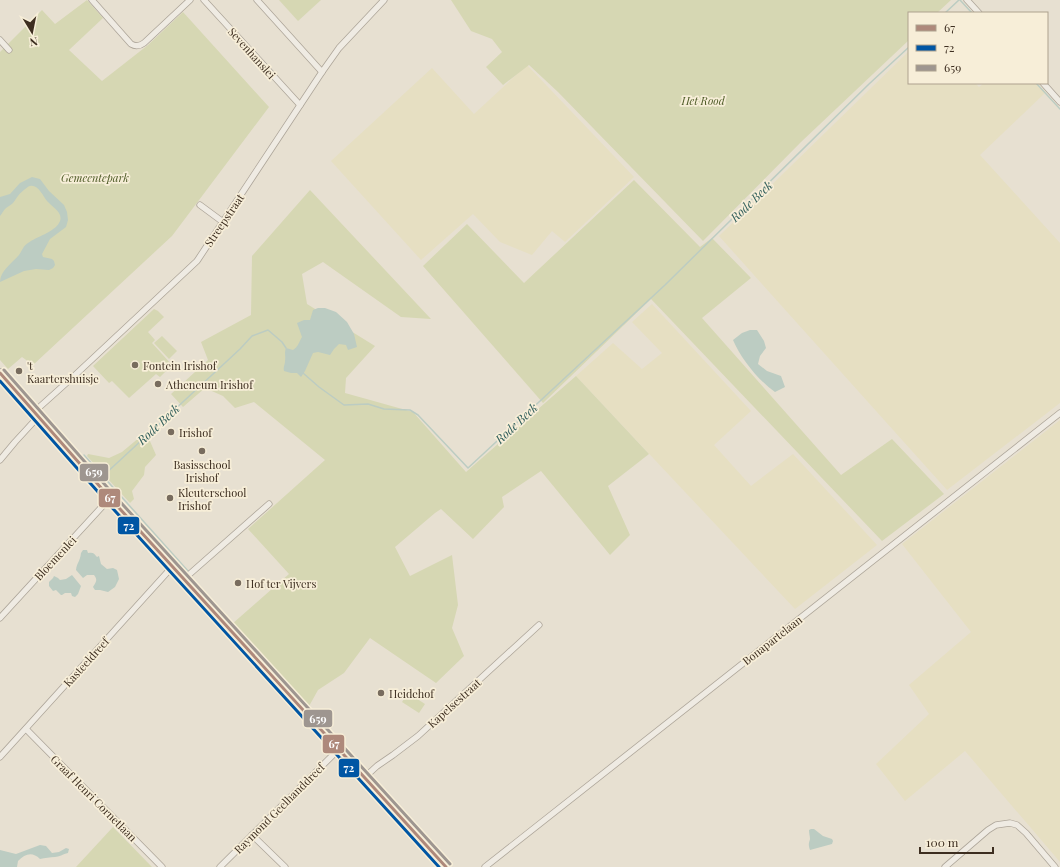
<svg xmlns="http://www.w3.org/2000/svg" width="1060" height="867" viewBox="0 0 1060 867" font-family="'Playfair Display',serif">
  <style>
    .farmland { fill: #e6dfc2 }
    .green { fill: #d6d7b3 }
    .water { fill: #bcccc2 }
    .lines { fill: none; stroke-linecap: round; stroke-linejoin: round }
    .stream { stroke: #bcccc2; stroke-width: 1.5 }
    .minor-casing { stroke: #ada599; stroke-width: 7 }
    .primary-casing { stroke: #928b80; stroke-width: 10 }
    .minor { stroke: #efebe3; stroke-width: 5.5 }
    .primary { stroke: #e6e1d4; stroke-width: 9 }
    .bus-1-casing { stroke: #f7eed8; stroke-width: 6 }
    .bus-2-casing { stroke: #f7eed8; stroke-width: 6 }
    .bus-3-casing { stroke: #f7eed8; stroke-width: 6 }
    .bus-1 { stroke: #ae897b; stroke-width: 3 }
    .bus-2 { stroke: #0056a4; stroke-width: 3 }
    .bus-3 { stroke: #9e9690; stroke-width: 3 }
    .poi-dot { fill: #786c5e; stroke: #f7eed8; stroke-width: 1.5 }
    .labels { text-anchor: middle; dominant-baseline: central; stroke-width: 3.5; stroke-linejoin: round; paint-order: stroke }
    .street-label { font-size: 11px; fill: #3d2e20; stroke: #f7eed8 }
    .park-label { font-size: 11px; font-style: italic; fill: #4d5a26; stroke: #f7eed8 }
    .poi-label { font-size: 11px; fill: #3d2e20; stroke: #f7eed8; text-anchor: start }
    .water-label { font-size: 12px; font-style: italic; fill: #2f5d5a; stroke: #f7eed8 }
    .line-badge { stroke: #f7eed8; stroke-width: 1.5 }
    .badge-label { font-size: 11px; text-anchor: middle; font-weight: bold; fill: #fff }
  </style>
  <rect width="100%" height="100%" fill="#e7e0d1"/>
  <!-- farmland -->
  <g class="farmland">
    <path d="M909,51V83H975L979,87L984,83H1037L1046,92L980,155L1060,243V403L947,490L719,236Z"/>
    <path d="M527,65L634,177L565,242L552,231L532,255L500,242L473,214L421,260L331,161L432,68L474,114Z"/>
    <path d="M652,304L751,411L714,445L751,486L793,454L877,545L795,609L576,376L613,343L642,369L662,353L632,322Z"/>
    <path d="M1060,420V862L965,751L905,801L876,764L929,714L909,685L971,632L902,544Z"/>
  </g>
  <!-- green -->
  <g class="green">
    <path d="M87,0L103,18L69,50L102,81L148,45L183,12L269,107L172,236L33,365L22,357L8,369L0,360V52L42,10L55,24Z"/>
    <path d="M279,0H321L298,21Z"/>
    <path d="M451,0H951L937,13H909V40L801,142L703,241L558,92L529,65L503,85L486,67L502,52L492,39L471,31Z"/>
    <path d="M634,180L700,247L712,238L751,278L702,318L841,475L892,439L944,494L882,541L651,299L543,403L423,266L467,224L524,283Z"/>
    <path d="M310,190L431,319L401,317L323,262L302,274L307,304L375,346L346,378L345,393L413,412L466,472L576,376L649,454L608,486L630,535L610,555L541,471L502,497L504,507L473,539L441,509L435,513L395,547L410,576L452,555L458,605L452,628L464,656L436,683L370,638L344,673L318,690L308,708L232,624L289,574L248,529L325,460L254,402L235,408L223,396L205,388L183,407L171,394L208,360L201,342L251,315L252,256Z"/>
    <path d="M154,309L158,311L164,317L148,332L155,340L152,343L172,365L160,377L156,374L129,398L112,381L109,383L93,366Z"/>
    <path d="M162,336L177,351L169,359L154,343Z"/>
    <path d="M146,432L156,455L145,467L144,475L132,491L134,499L130,503L87,456L88,454L109,458L122,452Z"/>
    <path d="M408,693L425,704L419,713L402,702Z"/>
    <path d="M113,827L152,867H76Z"/>
  </g>
  <!-- water -->
  <g class="water">
    <path d="M32,177L40,179L49,191L64,205L67,212L68,220L66,227L50,239L42,254L43,257L52,259L54,261L55,265L53,268L49,270L36,269L24,271L0,282C0,271 12,263 19,255C22,251 23,246 28,243C36,237 54,232 59,223C65,213 52,207 47,201C43,196 38,184 30,186C28,186 19,194 18,196C16,198 15,201 13,203C11,205 7,207 5,209C3,211 2,214 0,216V197L10,194L20,183Z"/>
    <path d="M318,308H325L336,312L347,322L354,334L357,347L348,350L346,345L339,344L334,349L330,355L318,352L313,353L305,371L301,377L297,373H291L284,371C283,367 285,365 285,361C286,356 284,353 286,348L293,350C298,347 299,342 302,337L297,323L304,320H310L313,310Z"/>
    <path d="M750,330H757L764,341L766,348L760,356L758,364L767,371L781,376L785,387L775,392C759,381 741,359 733,340L742,333Z"/>
    <path d="M83,550H87L88,553C93,552 94,553 97,557L99,556L101,564L107,569L113,568L117,570L119,579L115,587L108,592L100,590H95L93,587C96,582 98,580 94,575H87L83,578L76,570C77,562 80,562 81,553Z"/>
    <path d="M72,575L81,586L78,594L75,597L72,596L71,593H65L62,595H61L56,590L53,591L49,586V582L53,578L54,576L58,578L60,580L66,579Z"/>
    <path d="M811,829H814L823,836L832,839L833,841L832,844L810,850C808,844 809,843 810,839C810,836 809,834 809,830Z"/>
    <path d="M40,845L46,846L52,853L59,852L66,848L69,849L68,853C63,854 59,857 55,857C50,857 45,858 40,859C32,851 25,854 18,861L17,867H0V850L16,854Z"/>
  </g>
  <g class="lines">
    <!-- stream -->
    <g class="stream">
      <path d="M960,0L972,13"/>
      <path d="M945,13L959,0"/>
      <path d="M1036,83L1060,109"/>
      <path d="M303,373L319,387L344,405L368,404L384,409L410,410L418,415L468,468L665,285L869,84L909,47"/>
      <path d="M84,455L188,571"/>
      <path d="M103,476L240,349L252,336L268,330L282,342L286,348"/>
    </g>
    <!-- minor casing -->
    <g class="minor-casing">
      <g id="minor">
        <path d="M92,0L131,44C136,47 140,46 144,43L190,0"/>
        <path d="M204,0L300,105"/>
        <path d="M257,0L322,72"/>
        <path d="M967,0L979,13"/>
        <path d="M0,40L9,50"/>
        <path d="M1043,83L1060,102"/>
        <path d="M200,205L223,222"/>
        <path d="M34,412L73,377L197,261L322,72L339,48L384,0"/>
        <path d="M0,460L15,442L38,417"/>
        <path d="M184,579L269,504"/>
        <path d="M0,618L110,498"/>
        <path d="M26,729L162,867"/>
        <path d="M0,757L173,566"/>
        <path d="M365,777L377,766L393,755L418,736L539,625"/>
        <path d="M252,835L285,867"/>
        <path d="M220,867L339,749"/>
        <path d="M485,867L1060,413"/>
        <path d="M945,867L988,830L996,825L1010,823L1017,825L1026,833L1055,867"/>
      </g>
    </g>
    <!-- primary casing -->
    <g class="primary-casing">
      <path id="primary" d="M0,373L31,409L110,498L375,788L446,867"/>
    </g>
    <!-- minor -->
    <use href="#minor" class="minor"/>
    <!-- primary -->
    <use href="#primary" class="primary"/>
    <!-- bus-1 casing -->
    <g class="bus-1-casing">
      <path id="bus-1" d="M0,373L110,498L446,867"/>
    </g>
    <!-- bus-2 casing -->
    <g class="bus-2-casing">
      <path id="bus-2" d="M0,381L106,501L439,867"/>
    </g>
    <!-- bus-3 casing -->
    <g class="bus-3-casing">
      <path id="bus-3" d="M4,370L114,495L450,864"/>
    </g>
    <!-- bus-1 -->
    <use href="#bus-1" class="bus-1"/>
    <!-- bus-2 -->
    <use href="#bus-2" class="bus-2"/>
    <!-- bus-3 -->
    <use href="#bus-3" class="bus-3"/>
  </g>
  <!-- markers -->
  <g class="poi-dot">
    <circle cx="135" cy="365" r="4"/>
    <circle cx="19" cy="371" r="4"/>
    <circle cx="158" cy="384" r="4"/>
    <circle cx="171" cy="432" r="4"/>
    <circle cx="202" cy="451" r="4"/>
    <circle cx="170" cy="498" r="4"/>
    <circle cx="238" cy="583" r="4"/>
    <circle cx="381" cy="693" r="4"/>
  </g>
  <g class="labels">
    <!-- street labels -->
    <g class="street-label">
      <text transform="translate(252 53) rotate(48)">Sevenhanslei</text>
      <text transform="translate(224 220) rotate(-56)">Streepstraat</text>
      <text transform="translate(55 558) rotate(-47)">Bloemenlei</text>
      <text transform="translate(772 640) rotate(-38)">Bonapartelaan</text>
      <text transform="translate(86 662) rotate(-48)">Kasteeldreef</text>
      <text transform="translate(454 703) rotate(-42)">Kapelsestraat</text>
      <text transform="translate(94 798) rotate(45)">Graaf Henri Cornetlaan</text>
      <text transform="translate(279 808) rotate(-45)">Raymond Geelhanddreef</text>
    </g>
    <!-- park labels -->
    <g class="park-label">
      <text x="703" y="100">Het Rood</text>
      <text x="95" y="177">Gemeentepark</text>
    </g>
    <!-- poi labels -->
    <g class="poi-label">
      <text x="27" y="365">'t<tspan x="27" dy="13">Kaartershuisje</tspan></text>
      <text x="143" y="365">Fontein Irishof</text>
      <text x="166" y="384">Atheneum Irishof</text>
      <text x="179" y="432">Irishof</text>
      <text x="202" y="464" text-anchor="middle">Basisschool<tspan x="202" dy="13">Irishof</tspan></text>
      <text x="178" y="492">Kleuterschool<tspan x="178" dy="13">Irishof</tspan></text>
      <text x="246" y="583">Hof ter Vijvers</text>
      <text x="389" y="693">Heidehof</text>
    </g>
    <!-- water labels -->
    <g class="water-label">
      <text transform="translate(751 201) rotate(-44)">Rode Beek</text>
      <text transform="translate(516 423) rotate(-43)">Rode Beek</text>
      <text transform="translate(158 424) rotate(-43)">Rode Beek</text>
    </g>
  </g>
  <g class="line-badge">
    <rect x="79" y="463" width="30" height="19" rx="4" fill="#9e9690"/>
    <rect x="98" y="488" width="23" height="20" rx="4" fill="#ae897b"/>
    <rect x="117" y="516" width="23" height="19" rx="4" fill="#0056a4"/>
    <rect x="303" y="709" width="30" height="19" rx="4" fill="#9e9690"/>
    <rect x="322" y="734" width="23" height="20" rx="4" fill="#ae897b"/>
    <rect x="338" y="758" width="22" height="20" rx="4" fill="#0056a4"/>
  </g>
  <g class="badge-label">
    <text x="94" y="476">659</text>
    <text x="110" y="502">67</text>
    <text x="129" y="530">72</text>
    <text x="318" y="723">659</text>
    <text x="334" y="748">67</text>
    <text x="349" y="772">72</text>
  </g>
  <!-- legend -->
  <rect x="908" y="12" width="140" height="72" fill="#f7eed8" stroke="#ada18e"/>
  <rect x="916" y="25" width="20" height="6" fill="#ae897b" stroke="#ada18e"/>
  <text x="944" y="32" font-size="12" fill="#3d2e20">67</text>
  <rect x="916" y="45" width="20" height="6" fill="#0056a4" stroke="#ada18e"/>
  <text x="944" y="52" font-size="12" fill="#3d2e20">72</text>
  <rect x="916" y="65" width="20" height="6" fill="#9e9690" stroke="#ada18e"/>
  <text x="944" y="72" font-size="12" fill="#3d2e20">659</text>
  <!-- north arrow -->
  <g transform="translate(32 32) rotate(170)" stroke="#f7eed8" stroke-width="3" paint-order="stroke">
  <path d="M0-3L7 15L0 10L-7 15Z" fill="#3d2e20"/>
  <text y="-6" font-size="11" font-weight="bold" text-anchor="middle" fill="#3d2e20">N</text>
  </g>
  <!-- scale -->
  <path d="M920 847v6h73v-6" fill="none" stroke="#3d2e20" stroke-width="2"/>
  <text x="926" y="847" font-size="12" fill="#3d2e20" stroke="#f7eed8" stroke-width="3" paint-order="stroke">100 m</text>
</svg>
